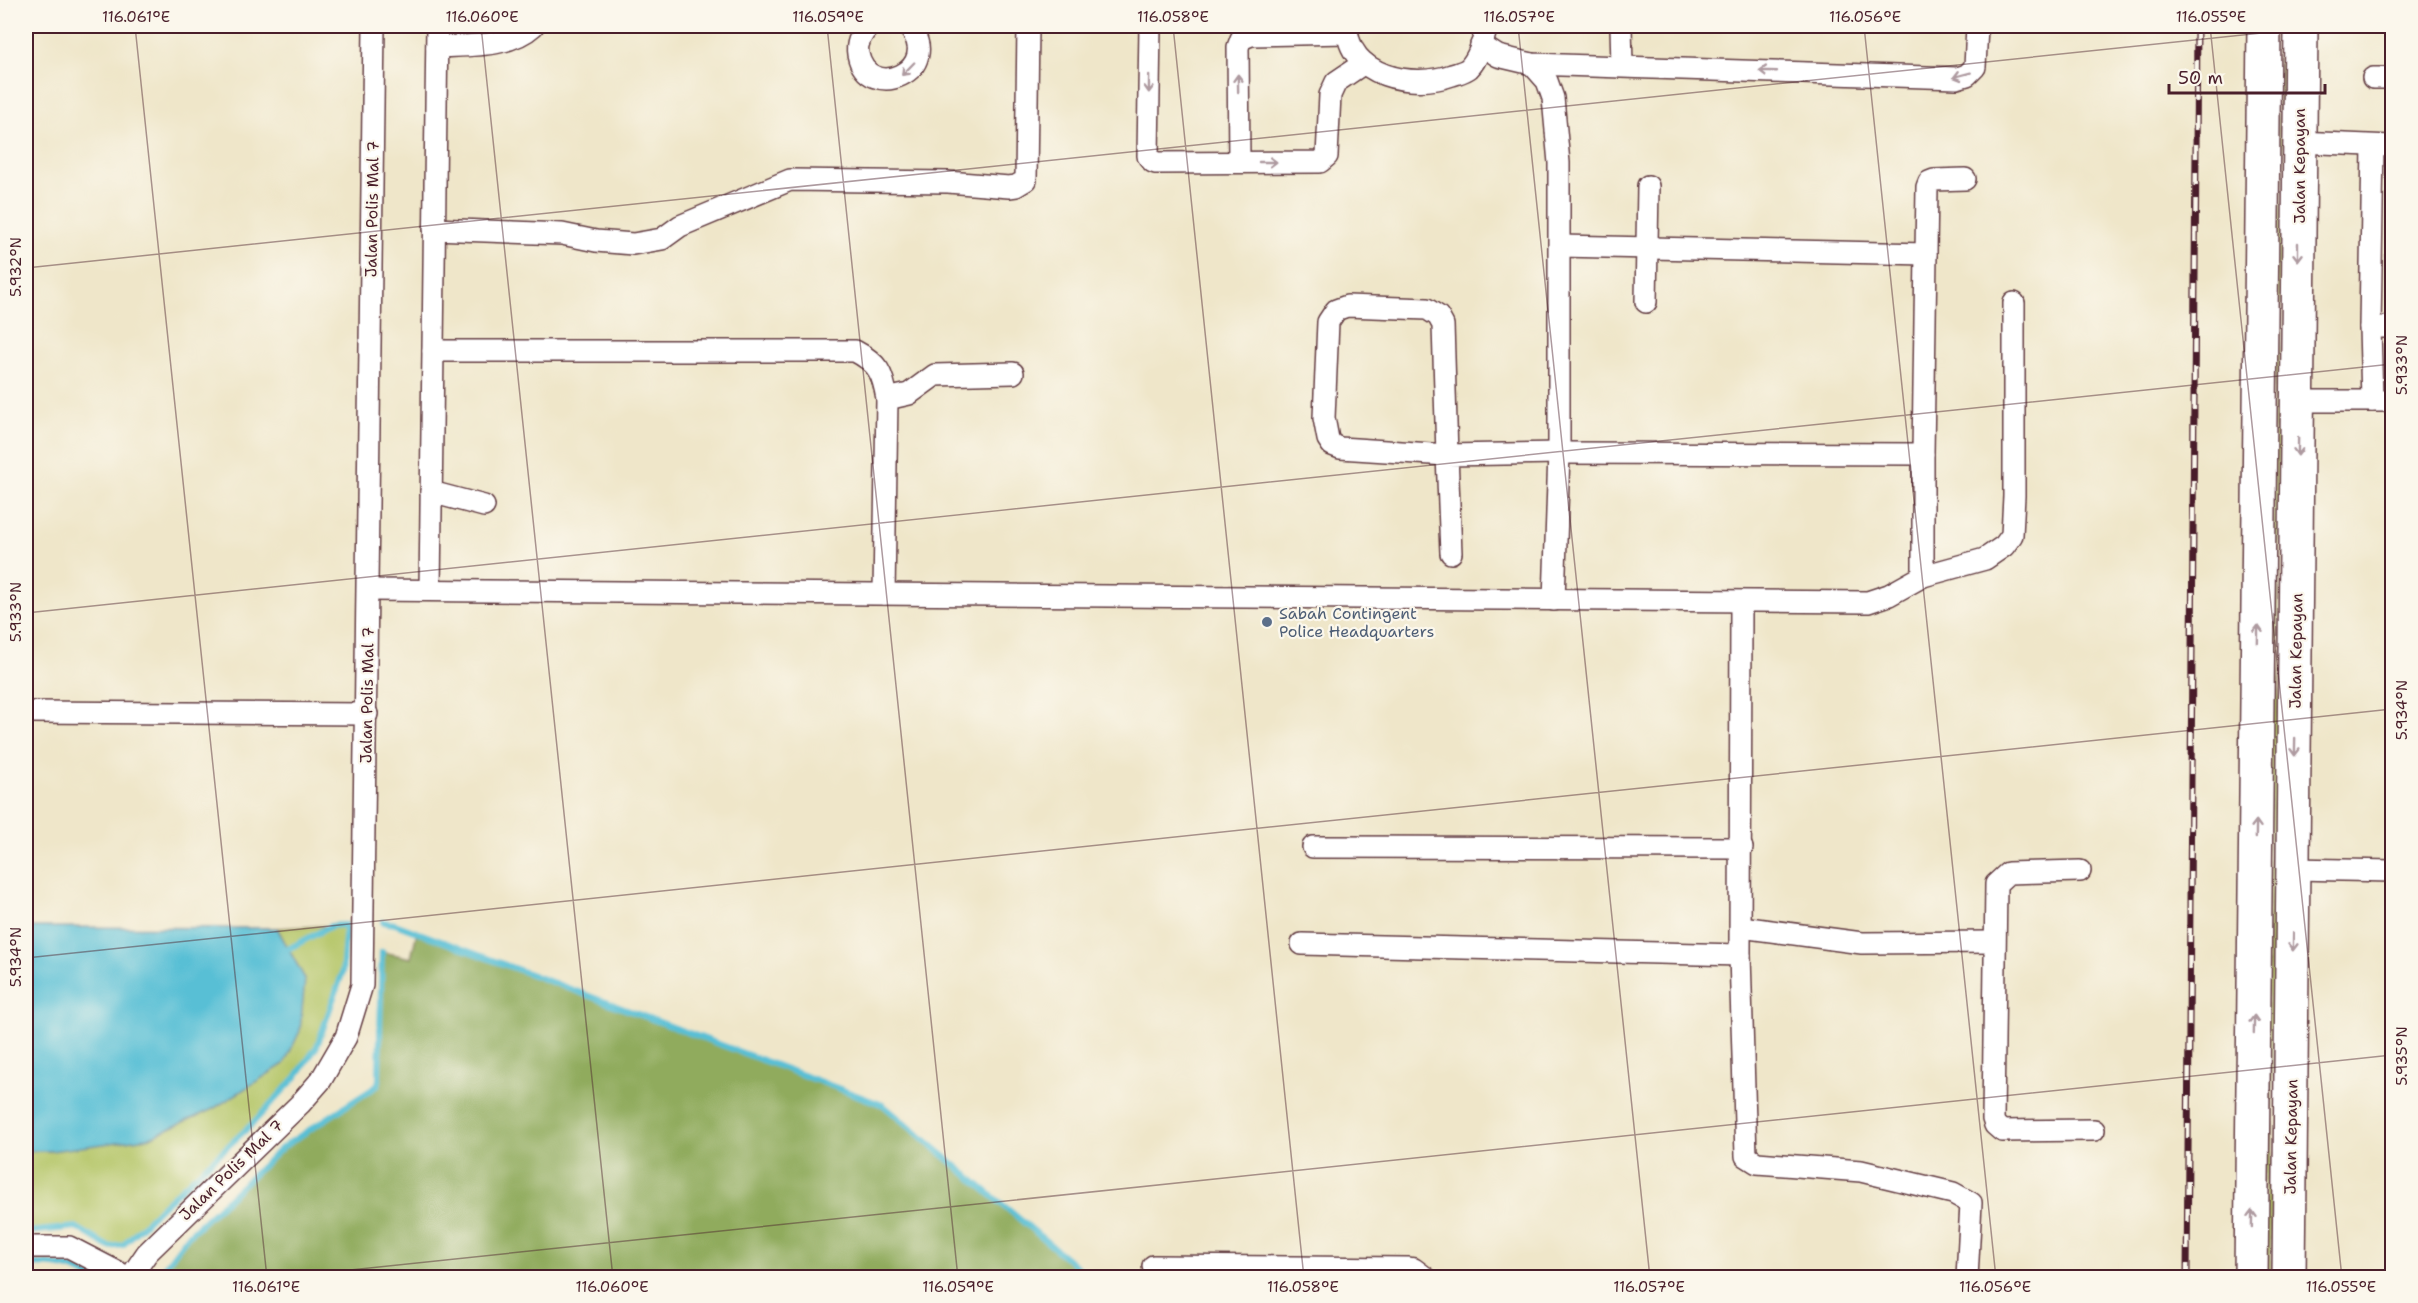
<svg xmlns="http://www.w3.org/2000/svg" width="2418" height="1303" viewBox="0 0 2418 1303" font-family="'Shantell Sans',sans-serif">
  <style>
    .green { fill: #b5c669; stroke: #80724a; stroke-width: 1.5 }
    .forest { fill: #90ab5d; stroke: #6d6544; stroke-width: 1.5 }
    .water { fill: #58bfd5; stroke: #516f80; stroke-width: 1.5 }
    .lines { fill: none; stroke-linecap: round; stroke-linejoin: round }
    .stream { stroke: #58bfd5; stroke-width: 6 }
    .street-casing { stroke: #633d43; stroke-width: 24 }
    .highway-casing { stroke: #633d43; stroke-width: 36 }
    .street { stroke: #fff; stroke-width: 21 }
    .highway { stroke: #fff; stroke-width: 33 }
    .rail-casing { stroke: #4a1f2b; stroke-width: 7 }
    .rail { stroke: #fbf7ec; stroke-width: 4.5; stroke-dasharray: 14; stroke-linecap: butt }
    .oneway { stroke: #ae9aa0 }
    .ticks { fill: none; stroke: #4a1f2b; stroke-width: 1.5; stroke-opacity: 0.45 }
    .service-dot { fill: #5c6f8a; stroke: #fbf7ec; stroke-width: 2 }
    .labels { text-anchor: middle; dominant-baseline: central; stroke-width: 4.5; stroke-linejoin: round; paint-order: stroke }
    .street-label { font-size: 16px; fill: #4a1f2b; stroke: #fbf7ec }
    .service-label { font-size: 16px; fill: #4e5e75; stroke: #fbf7ec; text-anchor: start }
    .neatline { fill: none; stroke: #4a1f2b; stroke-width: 2 }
    .ticks-label { font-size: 15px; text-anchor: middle; fill: #4a1f2b }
  </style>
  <rect width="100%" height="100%" fill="#fbf7ec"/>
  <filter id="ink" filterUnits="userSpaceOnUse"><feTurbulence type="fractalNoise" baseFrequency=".0167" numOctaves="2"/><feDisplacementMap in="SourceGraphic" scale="12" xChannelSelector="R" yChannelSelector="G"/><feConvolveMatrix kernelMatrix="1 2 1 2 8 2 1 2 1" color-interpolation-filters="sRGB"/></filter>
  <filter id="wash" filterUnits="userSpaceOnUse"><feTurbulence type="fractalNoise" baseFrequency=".008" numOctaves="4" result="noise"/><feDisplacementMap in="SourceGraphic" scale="24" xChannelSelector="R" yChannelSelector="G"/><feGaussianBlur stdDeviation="1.35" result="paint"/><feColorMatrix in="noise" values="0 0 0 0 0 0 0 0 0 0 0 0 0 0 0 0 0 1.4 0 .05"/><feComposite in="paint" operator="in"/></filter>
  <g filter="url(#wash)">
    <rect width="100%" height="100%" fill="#efe6c9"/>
    <!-- green -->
    <g class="green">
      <path d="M2279,26H2284L2278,653L2280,875L2272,1085L2271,1277L2264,1278Z"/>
      <path d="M346,925L342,974L317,1046L296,1077L250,1126L163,1205L123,1245L109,1247L76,1227L26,1232V1151H51L305,979L277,928Z"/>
    </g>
    <!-- forest -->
    <path class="forest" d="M417,932L883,1105L1077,1267L1086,1277H156L188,1236L283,1147L377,1086L379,1080L382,952L411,958Z"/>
    <!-- water -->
    <path class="water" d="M26,927L277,928L305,979L300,1031L284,1064L213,1109L148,1138L51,1151H26Z"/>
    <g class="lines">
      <!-- stream -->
      <g class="stream">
        <path d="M383,922L395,924L883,1105L1077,1267L1086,1278"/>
        <path d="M26,1232L76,1227L109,1247L123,1245L163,1205L250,1126L296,1077L317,1046L342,974L346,925L331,926L288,949"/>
        <path d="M26,1265C48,1263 71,1265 91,1278"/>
        <path d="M156,1278L188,1236L283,1147L377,1086L379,1080L382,952"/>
      </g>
    </g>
  </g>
  <g filter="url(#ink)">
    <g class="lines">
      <!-- street casing -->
      <g class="street-casing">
        <g id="street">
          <path d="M869,26C861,34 856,43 858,54C868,104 946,70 908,26"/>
          <path d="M1150,26L1148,156L1153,162L1156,163L1320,162L1327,156L1330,95L1336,82L1364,63"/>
          <path d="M1347,26C1348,77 1413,89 1452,75C1458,73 1464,72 1469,68C1480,56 1483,40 1487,26"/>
          <path d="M1621,26L1622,66"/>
          <path d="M1481,45L1498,56L1532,64L1957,78L1967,75L1975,67L1977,26"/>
          <path d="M437,47C468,45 509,48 533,26"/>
          <path d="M1532,64L1547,81L1553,98L1559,163V453L1554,600"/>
          <path d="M2373,78H2392"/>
          <path d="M2298,142L2392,146"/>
          <path d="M1239,162L1238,47L1241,39L1251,35L1347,33"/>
          <path d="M434,229L562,234L596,241L633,244L662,239L680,226L790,180L948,182L1009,187L1016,186L1026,180L1028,26"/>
          <path d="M1560,246L1926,254"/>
          <path d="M1646,302L1648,186"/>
          <path d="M2370,327L2373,146"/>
          <path d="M433,351H855C878,363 883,373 887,399L884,594"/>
          <path d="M887,399L909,394L935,375L1013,373"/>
          <path d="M2298,401H2392"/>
          <path d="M2372,401L2370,327H2392"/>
          <path d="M1923,454V576"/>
          <path d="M431,492L484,506"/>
          <path d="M1451,553L1447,455L1340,448L1332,445L1328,439L1324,418L1328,322L1336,310L1347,306L1427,309L1438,316L1443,325L1447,455L1559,453L1923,454L1927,187L1929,182L1934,180L1965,179"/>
          <path d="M368,590L1868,602L1889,595L1923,576L1985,559L2004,546L2012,535L2014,496V303"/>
          <path d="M430,590L437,26"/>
          <path d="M1741,602L1740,955L1746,1156L1757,1163L1861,1171L1953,1193L1971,1203L1967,1278"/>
          <path d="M26,712L367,714"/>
          <path d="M1313,847L1742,848"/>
          <path d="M2294,869L2392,871"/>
          <path d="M2080,871L2008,873L1996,884L1993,1119L1995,1125L2002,1131L2094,1130"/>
          <path d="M1741,927L1862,943L1994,942"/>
          <path d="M1302,944L1740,955"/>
          <path d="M26,1247H69L129,1278"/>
          <path d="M1153,1266L1407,1268L1414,1269L1426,1278"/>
          <path d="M130,1278L147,1253L300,1104L321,1080L346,1037L362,985L374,26"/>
        </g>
      </g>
      <!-- highway casing -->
      <g class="highway-casing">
        <g id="highway">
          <path d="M2251,1278L2264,26"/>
          <path d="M2289,1278L2301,26"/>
        </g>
      </g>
      <!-- street -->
      <use href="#street" class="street"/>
      <!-- highway -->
      <use href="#highway" class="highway"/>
      <!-- rail casing -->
      <g class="rail-casing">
        <path id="rail" d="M2187,1278L2197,26"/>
      </g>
      <!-- rail -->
      <use href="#rail" class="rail"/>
    </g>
    <!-- one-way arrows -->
    <defs><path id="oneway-shaft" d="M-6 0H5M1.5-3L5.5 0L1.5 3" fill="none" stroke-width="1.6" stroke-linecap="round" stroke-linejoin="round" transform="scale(1.5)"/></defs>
    <g class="oneway">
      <use href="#oneway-shaft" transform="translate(908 69) rotate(134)"/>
      <use href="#oneway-shaft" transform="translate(1768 71) rotate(-178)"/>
      <use href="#oneway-shaft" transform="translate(1962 75) rotate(165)"/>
      <use href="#oneway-shaft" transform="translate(1238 83) rotate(-91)"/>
      <use href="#oneway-shaft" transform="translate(1149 84) rotate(91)"/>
      <use href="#oneway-shaft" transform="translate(1268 162)"/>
      <use href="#oneway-shaft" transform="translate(2298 252) rotate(90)"/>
      <use href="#oneway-shaft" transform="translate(2298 447) rotate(91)"/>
      <use href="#oneway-shaft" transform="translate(2258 634) rotate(-89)"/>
      <use href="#oneway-shaft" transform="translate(2295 747) rotate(91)"/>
      <use href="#oneway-shaft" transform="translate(2256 829) rotate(-89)"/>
      <use href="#oneway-shaft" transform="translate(2293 942) rotate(91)"/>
      <use href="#oneway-shaft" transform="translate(2254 1024) rotate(-89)"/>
      <use href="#oneway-shaft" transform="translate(2252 1219) rotate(-89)"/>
    </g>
  </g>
  <!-- ticks -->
  <path class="ticks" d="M135,26L267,1278M481,26L613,1278M827,26L958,1278M1173,26L1304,1278M1518,26L1650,1278M1864,26L1996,1278M2210,26L2342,1278M26,268L2328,26M26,613L2392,364M26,958L2392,709M274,1278L2392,1055"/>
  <!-- markers -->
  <circle class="service-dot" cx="1267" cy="622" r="6"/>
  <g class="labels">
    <!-- street labels -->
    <g class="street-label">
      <text transform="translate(2299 166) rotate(-90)">Jalan Kepayan</text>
      <text transform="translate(372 209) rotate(-89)">Jalan Polis Mal 7</text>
      <text transform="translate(2296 651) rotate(-89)">Jalan Kepayan</text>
      <text transform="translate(367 695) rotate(-89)">Jalan Polis Mal 7</text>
      <text transform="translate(2291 1137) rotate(-89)">Jalan Kepayan</text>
      <text transform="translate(231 1170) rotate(-44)">Jalan Polis Mal 7</text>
    </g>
    <!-- service labels -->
    <g class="service-label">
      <text x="1279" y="613">Sabah Contingent<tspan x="1279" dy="18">Police Headquarters</tspan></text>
    </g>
  </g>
  <!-- margin -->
  <rect width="2418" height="1303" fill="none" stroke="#fbf7ec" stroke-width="66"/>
  <!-- scale -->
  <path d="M2169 84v9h156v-9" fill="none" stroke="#4a1f2b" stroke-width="3"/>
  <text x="2178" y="84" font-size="18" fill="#4a1f2b" stroke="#fbf7ec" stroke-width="4.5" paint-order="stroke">50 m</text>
  <rect x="33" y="33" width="2352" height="1237" class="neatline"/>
  <g class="ticks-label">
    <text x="136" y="22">116.061°E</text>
    <text x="482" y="22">116.060°E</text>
    <text x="828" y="22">116.059°E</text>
    <text x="1173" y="22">116.058°E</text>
    <text x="1519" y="22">116.057°E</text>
    <text x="1865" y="22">116.056°E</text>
    <text x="2211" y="22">116.055°E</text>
    <text transform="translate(16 267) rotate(-90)" y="5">5.932°N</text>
    <text transform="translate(2402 365) rotate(-90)" y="5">5.933°N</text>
    <text transform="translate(16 612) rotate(-90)" y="5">5.933°N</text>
    <text transform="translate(2402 710) rotate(-90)" y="5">5.934°N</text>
    <text transform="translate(16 957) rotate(-90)" y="5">5.934°N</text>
    <text transform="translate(2402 1056) rotate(-90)" y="5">5.935°N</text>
    <text x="266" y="1292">116.061°E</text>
    <text x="612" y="1292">116.060°E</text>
    <text x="958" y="1292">116.059°E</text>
    <text x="1303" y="1292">116.058°E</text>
    <text x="1649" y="1292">116.057°E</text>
    <text x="1995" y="1292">116.056°E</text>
    <text x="2341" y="1292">116.055°E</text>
  </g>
</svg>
